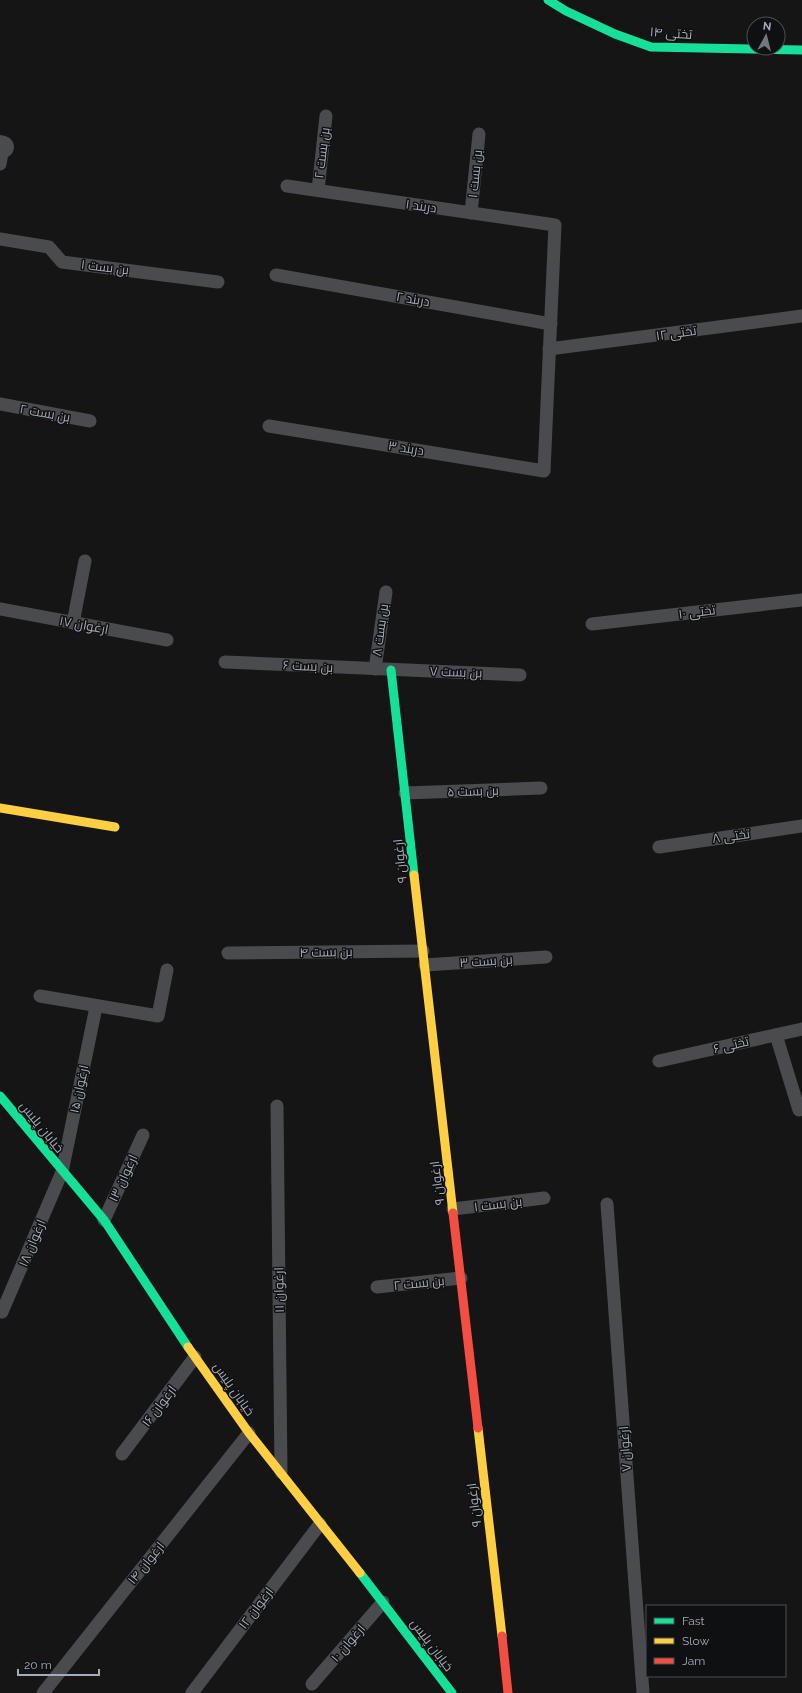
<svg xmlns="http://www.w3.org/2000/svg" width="802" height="1693" viewBox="0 0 802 1693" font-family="Raleway,Cairo,sans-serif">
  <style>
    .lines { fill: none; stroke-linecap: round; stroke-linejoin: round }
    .lane { stroke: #494b4f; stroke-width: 13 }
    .street { stroke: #494b4f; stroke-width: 22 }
    .fast { stroke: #16e098; stroke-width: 9 }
    .slow { stroke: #ffcf43; stroke-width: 9 }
    .jam { stroke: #f24e42; stroke-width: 9 }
    .labels { text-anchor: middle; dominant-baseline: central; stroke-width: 3; stroke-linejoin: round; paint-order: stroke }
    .street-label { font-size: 13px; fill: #a5acb8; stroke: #0f1012 }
  </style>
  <rect width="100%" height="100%" fill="#151516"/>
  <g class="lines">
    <!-- lane -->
    <g class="lane">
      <path d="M0,164L3,147"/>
      <path d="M318,190L326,116"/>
      <path d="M471,213L479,134"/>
      <path d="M0,239L49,247L62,262L218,282"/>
      <path d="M276,275L551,324"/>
      <path d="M549,349L802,316"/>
      <path d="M0,404L90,421"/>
      <path d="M269,426L544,471L555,225L287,186"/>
      <path d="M0,609L167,640"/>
      <path d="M73,623L85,561"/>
      <path d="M592,624L802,600"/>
      <path d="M225,662L520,675"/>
      <path d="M375,669L386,592"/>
      <path d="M405,793L541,788"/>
      <path d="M659,847L802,826"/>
      <path d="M228,953L423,951"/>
      <path d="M425,965L546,957"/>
      <path d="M40,996L158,1016L167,970"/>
      <path d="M776,1035L799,1110"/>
      <path d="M659,1061L802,1029"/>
      <path d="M277,1106L281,1472"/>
      <path d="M607,1204L643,1693"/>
      <path d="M453,1209L544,1198"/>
      <path d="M104,1220L143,1135"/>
      <path d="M377,1287L461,1278"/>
      <path d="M0,1311L2,1312L62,1172L96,1007"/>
      <path d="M122,1454L195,1357"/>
      <path d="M312,1684L383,1602"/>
      <path d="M43,1693L249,1433"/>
      <path d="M192,1693L320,1524"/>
    </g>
    <!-- street -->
    <path class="street" d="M0,146L3,147"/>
    <!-- fast -->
    <g class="fast">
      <path d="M548,0L566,11L615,34L651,47L802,50"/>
      <path d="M391,670L414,875"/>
      <path d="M0,1096L104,1220L188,1347"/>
      <path d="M360,1573L452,1693"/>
    </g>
    <!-- slow -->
    <g class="slow">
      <path d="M0,808L115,827"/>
      <path d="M414,875L453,1213"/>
      <path d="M188,1347L249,1433L360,1573"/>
      <path d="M478,1428L502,1636"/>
    </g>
    <!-- jam -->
    <g class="jam">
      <path d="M453,1213L478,1428"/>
      <path d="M502,1636L508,1693"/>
    </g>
  </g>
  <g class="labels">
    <!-- street labels -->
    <g class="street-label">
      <text transform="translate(671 33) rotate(4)">تختی ۱۴</text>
      <text transform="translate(322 153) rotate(-83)">بن بست ۲</text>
      <text transform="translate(475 174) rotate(-84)">بن بست ۱</text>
      <text transform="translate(421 206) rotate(8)">دربند ۱</text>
      <text transform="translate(105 267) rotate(7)">بن بست ۱</text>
      <text transform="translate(413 299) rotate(10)">دربند ۲</text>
      <text transform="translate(676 333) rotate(-8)">تختی ۱۲</text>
      <text transform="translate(45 413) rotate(10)">بن بست ۲</text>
      <text transform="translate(406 448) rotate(9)">دربند ۳</text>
      <text transform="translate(697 612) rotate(-7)">تختی ۱۰</text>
      <text transform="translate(84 625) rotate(11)">ارغوان ۱۷</text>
      <text transform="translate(380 630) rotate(-82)">بن بست ۸</text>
      <text transform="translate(308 666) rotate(3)">بن بست ۶</text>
      <text transform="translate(456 672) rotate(2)">بن بست ۷</text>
      <text transform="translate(473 791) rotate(-2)">بن بست ۵</text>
      <text transform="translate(731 836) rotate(-8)">تختی ۸</text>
      <text transform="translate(400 861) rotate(-96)">ارغوان ۹</text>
      <text transform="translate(326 952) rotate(-1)">بن بست ۴</text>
      <text transform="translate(486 961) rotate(-4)">بن بست ۳</text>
      <text transform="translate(731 1045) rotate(-13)">تختی ۶</text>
      <text transform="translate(79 1089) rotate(-78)">ارغوان ۱۵</text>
      <text transform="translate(42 1127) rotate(51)">خیابان پلیس</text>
      <text transform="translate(123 1178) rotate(-65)">ارغوان ۱۳</text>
      <text transform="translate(437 1183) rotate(-97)">ارغوان ۹</text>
      <text transform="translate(498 1204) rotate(-7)">بن بست ۱</text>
      <text transform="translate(32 1243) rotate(-67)">ارغوان ۱۸</text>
      <text transform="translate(419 1283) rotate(-6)">بن بست ۲</text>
      <text transform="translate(279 1290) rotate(-91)">ارغوان ۱۱</text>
      <text transform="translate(234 1389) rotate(55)">خیابان پلیس</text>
      <text transform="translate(159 1406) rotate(-53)">ارغوان ۱۶</text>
      <text transform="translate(625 1449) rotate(-94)">ارغوان ۷</text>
      <text transform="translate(474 1505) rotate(-97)">ارغوان ۹</text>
      <text transform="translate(146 1563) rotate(-51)">ارغوان ۱۴</text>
      <text transform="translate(256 1608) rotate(-53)">ارغوان ۱۲</text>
      <text transform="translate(348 1643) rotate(-49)">ارغوان ۱۰</text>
      <text transform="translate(432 1645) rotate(53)">خیابان پلیس</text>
    </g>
  </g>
  <!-- legend -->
  <rect x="646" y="1605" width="140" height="72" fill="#0f1012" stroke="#4b4e54"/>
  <rect x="654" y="1618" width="20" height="6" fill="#16e098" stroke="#4b4e54"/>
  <text x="682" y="1625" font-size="12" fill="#a5acb8">Fast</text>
  <rect x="654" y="1638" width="20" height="6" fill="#ffcf43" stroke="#4b4e54"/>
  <text x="682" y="1645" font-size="12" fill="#a5acb8">Slow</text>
  <rect x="654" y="1658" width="20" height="6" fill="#f24e42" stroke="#4b4e54"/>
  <text x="682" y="1665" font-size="12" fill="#a5acb8">Jam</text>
  <!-- north arrow -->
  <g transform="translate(766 36) rotate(7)"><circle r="19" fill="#0f1012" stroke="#4b4e54"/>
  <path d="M0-3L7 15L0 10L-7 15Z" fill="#73777f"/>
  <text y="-6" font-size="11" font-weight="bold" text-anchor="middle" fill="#a5acb8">N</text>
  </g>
  <!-- scale -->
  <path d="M18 1669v6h81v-6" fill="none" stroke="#a5acb8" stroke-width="2"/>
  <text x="24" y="1669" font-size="12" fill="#a5acb8" stroke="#0f1012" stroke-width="3" paint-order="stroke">20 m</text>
</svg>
